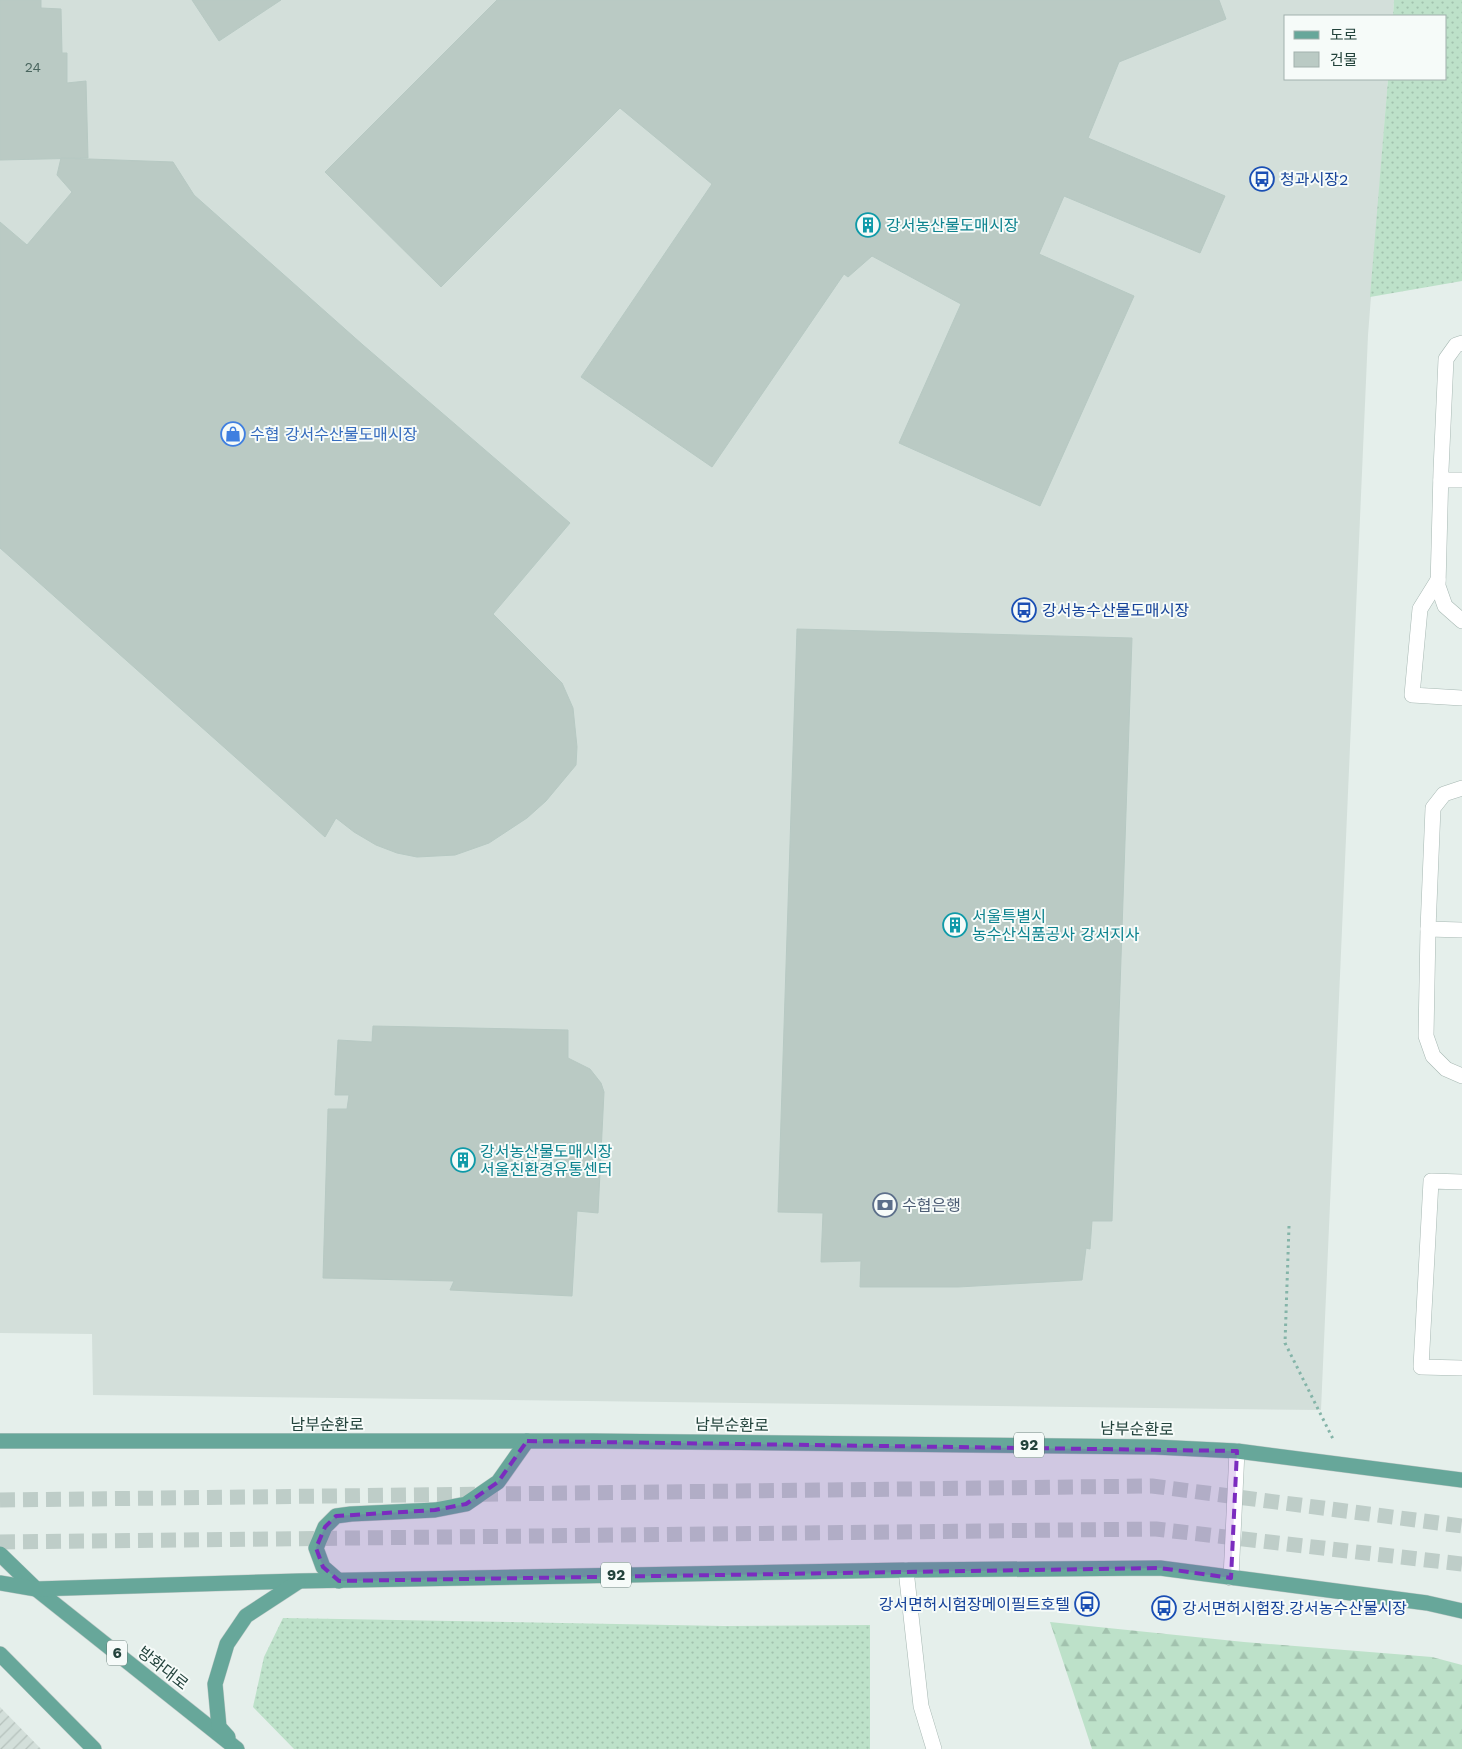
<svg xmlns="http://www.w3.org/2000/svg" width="1462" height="1749" viewBox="0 0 1462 1749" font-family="'Work Sans','Noto Sans KR',sans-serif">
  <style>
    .built { fill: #d3dfda }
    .industrial { fill: url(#industrial-furrows) }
    .grass { fill: url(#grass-dots) }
    .forest { fill: url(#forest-firs) }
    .building { fill: #bacac4; stroke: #b7c9c3 }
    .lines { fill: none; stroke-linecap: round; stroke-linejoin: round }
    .major-tunnel { stroke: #becdc8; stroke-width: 15; stroke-dasharray: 15 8; stroke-linecap: butt }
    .minor-casing { stroke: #a7b8b3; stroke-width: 16 }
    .major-casing { stroke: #c1cac8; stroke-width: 16 }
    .path { stroke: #84b4a8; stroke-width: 3; stroke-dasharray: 2.5 4; stroke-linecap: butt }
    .minor { stroke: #fff; stroke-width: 15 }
    .major { stroke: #67a79a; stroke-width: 15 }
    .marked { fill: #7b2cbf; fill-opacity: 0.2; stroke: #7b2cbf; stroke-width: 4; stroke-dasharray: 10 6; stroke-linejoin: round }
    .labels { text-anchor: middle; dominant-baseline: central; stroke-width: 4; stroke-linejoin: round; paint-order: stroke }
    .number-label { font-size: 14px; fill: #49655e }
    .shield { fill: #f6fbf9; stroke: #627a75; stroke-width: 1 }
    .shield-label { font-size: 15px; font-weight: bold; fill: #23433c }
    .transit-label { font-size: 16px; fill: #164399; stroke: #f6fbf9; text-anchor: start }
    .culture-label { font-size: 16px; fill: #0d838f; stroke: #f6fbf9; text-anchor: start }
    .shop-label { font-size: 16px; fill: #366cbe; stroke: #f6fbf9; text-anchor: start }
    .service-label { font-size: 16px; fill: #4e5e75; stroke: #f6fbf9; text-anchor: start }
    .street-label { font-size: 16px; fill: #23433c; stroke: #f6fbf9 }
  </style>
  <defs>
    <pattern id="industrial-furrows" width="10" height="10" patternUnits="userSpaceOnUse" patternTransform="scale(1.25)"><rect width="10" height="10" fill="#d3dfda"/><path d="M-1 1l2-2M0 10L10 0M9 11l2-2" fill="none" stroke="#b5c1bc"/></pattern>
    <pattern id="grass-dots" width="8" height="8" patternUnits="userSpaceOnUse" patternTransform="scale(1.25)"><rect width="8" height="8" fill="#bde1c9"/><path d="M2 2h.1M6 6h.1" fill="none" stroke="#a2c2ae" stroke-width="1.8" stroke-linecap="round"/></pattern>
    <pattern id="forest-firs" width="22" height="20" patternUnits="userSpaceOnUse" patternTransform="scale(1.25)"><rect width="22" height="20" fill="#bde1c9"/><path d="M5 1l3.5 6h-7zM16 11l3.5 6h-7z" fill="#a2c2ae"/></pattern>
  </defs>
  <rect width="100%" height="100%" fill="#e5efeb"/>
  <!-- built -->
  <path class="built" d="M0,0H1394L1393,16H1286V79H1388L1368,335L1321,1410L93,1395L92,1334L0,1333Z"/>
  <!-- industrial -->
  <path class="industrial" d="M0,1707L41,1749H0Z"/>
  <!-- grass -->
  <g class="grass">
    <path d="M1394,0H1462V281L1370,297L1388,79H1446V16H1393Z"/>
    <path d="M283,1618L724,1626L870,1625V1749H294L253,1707L264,1657Z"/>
  </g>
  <!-- forest -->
  <path class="forest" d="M1050,1622L1244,1642L1432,1657L1462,1665V1749H1092Z"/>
  <!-- building -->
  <g class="building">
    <path d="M0,0H41V8L61,9L62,53H67V83L86,81L88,158L0,160Z"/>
    <path d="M192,0H281L219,41Z"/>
    <path d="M497,0H1219L1226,19L1119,62L1088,138L1225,196L1200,253L1064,196L1039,254L1134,296L1040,506L899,443L961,304L872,256L848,277L844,274L712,467L581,377L712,184L620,108L441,287L325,172Z"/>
    <path d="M61,158L173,162L194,195L363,345L570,523L493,614L562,683L573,708L577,747L576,765L546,801L527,818L489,843L455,855L417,857L397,853L376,845L354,832L336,818L325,837L0,548V222L27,245L72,192L57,175Z"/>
    <path d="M797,629L1132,638L1112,1221H1092L1090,1249L1086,1248L1082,1280L958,1287H860L861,1261L821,1262L823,1213L778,1212Z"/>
    <path d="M373,1026L568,1030V1058L590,1069L601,1083L604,1092L598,1213L577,1211L572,1296L450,1290L454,1281L323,1278L328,1109H347L349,1095H335L338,1040L372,1042Z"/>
  </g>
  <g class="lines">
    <!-- major-tunnel -->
    <g class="major-tunnel">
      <path d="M0,1500L1152,1486L1462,1526"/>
      <path d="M0,1542L1156,1529L1462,1564"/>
    </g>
    <!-- minor casing -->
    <g class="minor-casing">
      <g id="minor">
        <path d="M1462,343L1456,345L1446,359L1441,470L1438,586L1445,606L1462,621"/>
        <path d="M1441,480H1462"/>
        <path d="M1438,580L1420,609L1412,695L1462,698"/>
        <path d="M1462,788L1444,794L1433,808L1428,929L1426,1036L1433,1056L1446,1069L1462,1076"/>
        <path d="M1428,929L1462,930"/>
        <path d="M1462,1182L1431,1181L1421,1367L1462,1368"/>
        <path d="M906,1570L921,1706L934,1749"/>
        <path d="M1231,1578L1237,1451"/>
      </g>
    </g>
    <!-- major casing -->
    <g class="major-casing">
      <g id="major">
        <path d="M0,1441H593L1155,1447L1237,1451L1462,1480"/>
        <path d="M0,1554L36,1589L237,1749"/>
        <path d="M339,1581L323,1567L316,1548L325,1527L336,1516L351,1514L435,1510L466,1504L498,1482L527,1441"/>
        <path d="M0,1583L36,1589L299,1581L906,1570L1160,1568L1427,1603L1462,1611"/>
        <path d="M0,1654L94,1749"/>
        <path d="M228,1737L219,1727L215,1684L227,1644L246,1616L298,1582"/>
      </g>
    </g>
    <!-- path -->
    <path class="path" d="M1289,1226L1285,1343L1333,1439H1335"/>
    <!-- minor -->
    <use href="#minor" class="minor"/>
    <!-- major -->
    <use href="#major" class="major"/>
  </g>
  <!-- marked area -->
  <path class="marked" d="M527,1441L1237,1451L1231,1578L1160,1568L339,1581L323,1567L316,1548L325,1527L336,1516L435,1510L466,1504L498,1482Z"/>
  <!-- icons -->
  <defs>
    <g id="bus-ring" transform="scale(1.25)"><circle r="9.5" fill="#f6fbf9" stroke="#1a4fb4" stroke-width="1.5"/><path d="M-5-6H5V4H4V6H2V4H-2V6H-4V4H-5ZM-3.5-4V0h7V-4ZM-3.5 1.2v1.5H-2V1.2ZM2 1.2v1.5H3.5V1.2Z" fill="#1a4fb4"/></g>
    <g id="building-ring" transform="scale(1.25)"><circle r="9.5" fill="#f6fbf9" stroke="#0f9aa8" stroke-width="1.5"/><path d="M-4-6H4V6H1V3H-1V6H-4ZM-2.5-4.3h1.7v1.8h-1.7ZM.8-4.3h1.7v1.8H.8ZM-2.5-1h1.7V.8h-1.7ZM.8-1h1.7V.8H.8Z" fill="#0f9aa8"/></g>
    <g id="shop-ring" transform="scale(1.25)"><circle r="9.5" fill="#f6fbf9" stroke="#3f7fe0" stroke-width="1.5"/><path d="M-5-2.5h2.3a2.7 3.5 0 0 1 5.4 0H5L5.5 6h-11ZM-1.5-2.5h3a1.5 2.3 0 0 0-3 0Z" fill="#3f7fe0"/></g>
    <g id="bank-ring" transform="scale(1.25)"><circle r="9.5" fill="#f6fbf9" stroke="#5c6f8a" stroke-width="1.5"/><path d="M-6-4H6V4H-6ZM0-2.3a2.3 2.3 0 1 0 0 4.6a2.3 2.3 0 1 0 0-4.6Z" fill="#5c6f8a"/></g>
  </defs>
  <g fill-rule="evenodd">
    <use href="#bus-ring" x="1262" y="179"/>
    <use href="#building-ring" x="868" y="225"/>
    <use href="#shop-ring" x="233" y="434"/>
    <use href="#bus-ring" x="1024" y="610"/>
    <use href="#building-ring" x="955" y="925"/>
    <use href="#building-ring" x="463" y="1160"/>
    <use href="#bank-ring" x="885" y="1205"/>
    <use href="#bus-ring" x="1087" y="1604"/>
    <use href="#bus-ring" x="1164" y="1608"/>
  </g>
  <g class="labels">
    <!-- number labels -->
    <g class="number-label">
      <text x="33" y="67">24</text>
    </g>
    <!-- shield labels -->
    <g class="shield">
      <rect x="1014" y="1432.5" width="30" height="25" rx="4"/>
      <rect x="601" y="1562.5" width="30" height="25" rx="4"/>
      <rect x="107" y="1640.5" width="20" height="25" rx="4"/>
    </g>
    <g class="shield-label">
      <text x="1029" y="1445">92</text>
      <text x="616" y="1575">92</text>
      <text x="117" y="1653">6</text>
    </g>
    <!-- transit labels -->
    <g class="transit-label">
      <text x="1280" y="179">청과시장2</text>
      <text x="1042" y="610">강서농수산물도매시장</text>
      <text x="1070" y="1604" text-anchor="end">강서면허시험장메이필트호텔</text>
      <text x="1182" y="1608">강서면허시험장.강서농수산물시장</text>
    </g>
    <!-- culture labels -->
    <g class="culture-label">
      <text x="886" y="225">강서농산물도매시장</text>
      <text x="972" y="916">서울특별시<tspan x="972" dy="18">농수산식품공사 강서지사</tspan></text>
      <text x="480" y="1151">강서농산물도매시장<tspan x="480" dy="18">서울친환경유통센터</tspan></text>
    </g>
    <!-- shop labels -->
    <g class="shop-label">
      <text x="250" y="434">수협 강서수산물도매시장</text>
    </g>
    <!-- service labels -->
    <g class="service-label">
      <text x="902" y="1205">수협은행</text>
    </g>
    <!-- street labels -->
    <g class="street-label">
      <text x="327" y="1424">남부순환로</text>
      <text transform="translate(732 1425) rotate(1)">남부순환로</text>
      <text transform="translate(1137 1429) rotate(1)">남부순환로</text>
      <text transform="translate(163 1668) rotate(38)">방화대로</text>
    </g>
  </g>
  <!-- legend -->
  <rect x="1284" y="15" width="162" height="65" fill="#f6fbf9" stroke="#a2b1ad"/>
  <rect x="1294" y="31" width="25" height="8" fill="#67a79a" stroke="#a2b1ad"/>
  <text x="1330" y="40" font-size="15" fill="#23433c">도로</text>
  <rect x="1294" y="52" width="25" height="15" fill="#bacac4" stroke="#a2b1ad"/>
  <text x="1330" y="65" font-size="15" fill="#23433c">건물</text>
</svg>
